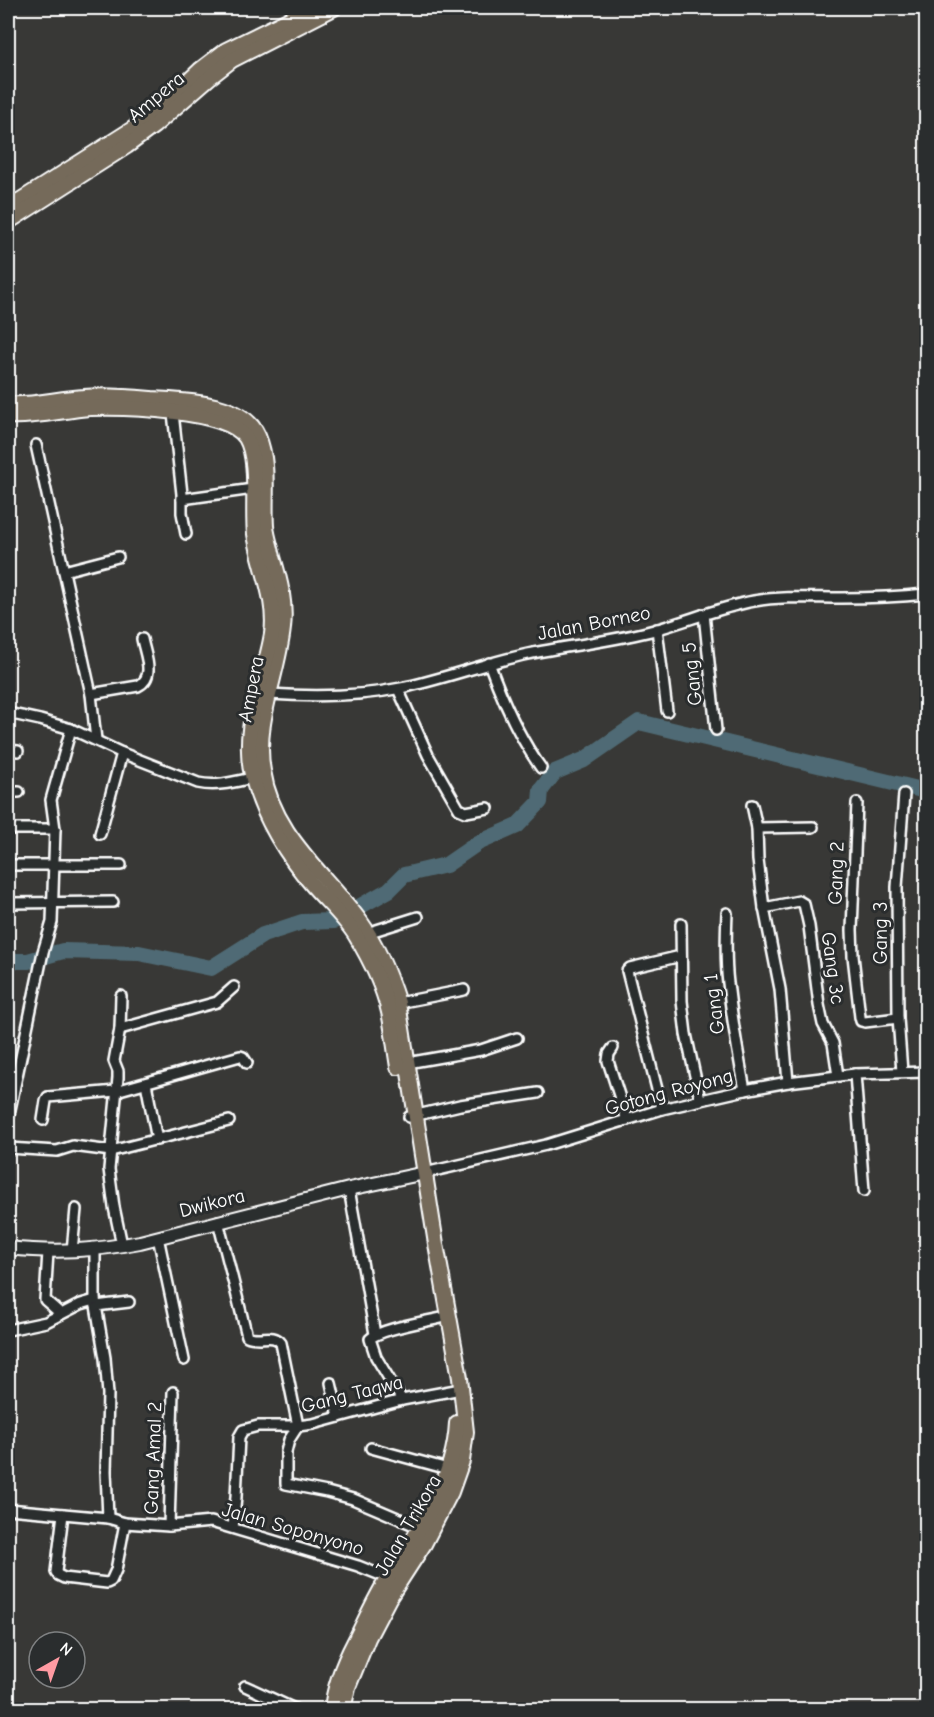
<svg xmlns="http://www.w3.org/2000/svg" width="934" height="1717" viewBox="0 0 934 1717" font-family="'Comic Neue',sans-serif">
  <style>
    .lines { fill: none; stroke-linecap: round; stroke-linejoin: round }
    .river { stroke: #4f6b74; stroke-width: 16 }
    .street-casing { stroke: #fff; stroke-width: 14 }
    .secondary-casing { stroke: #fff; stroke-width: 16 }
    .primary-casing { stroke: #fff; stroke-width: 18 }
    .street { stroke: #2a2d2e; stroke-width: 9 }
    .secondary { stroke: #2a2d2e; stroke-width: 12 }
    .primary { stroke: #746a5a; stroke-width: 14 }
    .labels { text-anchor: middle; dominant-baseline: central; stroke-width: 6; stroke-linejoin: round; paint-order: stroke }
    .street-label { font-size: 20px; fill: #fff; stroke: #2a2d2e }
  </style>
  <rect width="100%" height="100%" fill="#383836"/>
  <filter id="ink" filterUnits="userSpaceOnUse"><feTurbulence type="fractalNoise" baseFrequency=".0167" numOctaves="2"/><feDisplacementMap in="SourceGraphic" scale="12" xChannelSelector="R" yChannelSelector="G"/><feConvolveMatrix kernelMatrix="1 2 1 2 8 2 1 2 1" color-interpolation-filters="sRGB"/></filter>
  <g filter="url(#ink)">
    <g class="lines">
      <!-- river -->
      <path class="river" d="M8,961H28L63,951L139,953L211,968L263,935L302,922L334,921L389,890L404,875L446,865L478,843L517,826L540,802L541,790L555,772L584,760L639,722L926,791"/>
      <!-- street casing -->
      <g class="street-casing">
        <g id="street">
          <path d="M173,413L182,494V513L186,534"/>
          <path d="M36,445L91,694L96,740"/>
          <path d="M182,499L253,489"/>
          <path d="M64,571L118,557"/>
          <path d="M704,614L716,730"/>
          <path d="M657,629L667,711"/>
          <path d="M489,663C502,699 518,736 541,768"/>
          <path d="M398,689L428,755L459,809L466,812L488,808"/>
          <path d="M91,694L138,686C156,677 145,655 142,639"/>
          <path d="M269,694C313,697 358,697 401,688C444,679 485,663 528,654C571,645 616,641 658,629C690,620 721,607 754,601C783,596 811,598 840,598C869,598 898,597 926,594"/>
          <path d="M8,713L40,720L71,729L122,753L198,783C217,787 234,782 252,778"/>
          <path d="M8,750L18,751"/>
          <path d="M8,792H19"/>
          <path d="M857,803L852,930L853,956L860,1017L861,1021L865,1022L898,1018"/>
          <path d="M752,805L757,828L758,860L764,908L780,989L788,1082"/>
          <path d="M757,828L813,827"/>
          <path d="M8,829H55"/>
          <path d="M100,834L122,753"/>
          <path d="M8,865H121"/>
          <path d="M8,903L113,902"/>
          <path d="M764,908L799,901L804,904L809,926L819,1005L823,1024L833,1043L838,1076"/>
          <path d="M727,913C726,936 725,960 728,983C732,1019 738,1054 745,1090"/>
          <path d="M681,924L682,1001L686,1034L700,1099"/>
          <path d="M367,933L418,917"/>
          <path d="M121,996L120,1029L114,1061L118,1071V1078L109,1169L114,1207L122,1245"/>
          <path d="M398,1003L464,990"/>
          <path d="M120,1029L217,1002L234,987"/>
          <path d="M613,1048L609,1054L608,1061L627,1120"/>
          <path d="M407,1063L481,1050L517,1038"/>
          <path d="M902,1072L898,1018L897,887L904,794"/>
          <path d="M855,1074L864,1191"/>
          <path d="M146,1083L157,1140"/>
          <path d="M662,1109L627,971L630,968L681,956"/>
          <path d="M409,1117L460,1105L538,1093"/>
          <path d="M8,1119L43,952L52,922L55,829L51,800L71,729"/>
          <path d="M43,1120L46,1101L48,1097L116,1091L240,1056L243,1057L247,1063"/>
          <path d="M8,1148L57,1151L73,1146L111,1151L229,1121"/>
          <path d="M425,1173L546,1145L662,1109L745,1090L788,1082L855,1074L926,1072"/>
          <path d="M349,1189L375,1334"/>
          <path d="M218,1221L247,1336C259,1342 273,1332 281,1343L298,1426L289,1440L286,1452V1484L327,1492L353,1499L421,1528"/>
          <path d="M158,1237L184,1360"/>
          <path d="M95,1250V1300L105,1358L108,1394L106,1471L108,1518"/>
          <path d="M72,1251L76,1209"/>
          <path d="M48,1252L45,1300L61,1314"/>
          <path d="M96,1306L129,1302"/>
          <path d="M8,1330L46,1322L81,1304L95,1300"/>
          <path d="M331,1383L339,1417"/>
          <path d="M402,1400L376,1357L370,1339C380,1328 432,1321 449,1316"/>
          <path d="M371,1448L448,1469"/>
          <path d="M8,1509L108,1518L125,1523L169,1526L211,1522L358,1566L388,1578"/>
          <path d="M63,1514L56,1572L58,1575L64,1578L107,1583L111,1581L116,1570L125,1523"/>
          <path d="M169,1526L173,1392"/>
          <path d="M233,1528L236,1497L239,1437L243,1430L258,1426H298L313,1424L402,1400L461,1389"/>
          <path d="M245,1686L297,1710"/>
        </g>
      </g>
      <!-- secondary casing -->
      <g class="secondary-casing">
        <path id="secondary" d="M8,1248C56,1253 93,1251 140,1242L349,1189L425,1173"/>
      </g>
      <!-- primary casing -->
      <g class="primary-casing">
        <g id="primary">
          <path d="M8,208L134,128L160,108L200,70L226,50L312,8"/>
          <path d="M8,222L127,146L154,126L209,78L232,60L334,8"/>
          <path d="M8,404C33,406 59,398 84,397C107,395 129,397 152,399C184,401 243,401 258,436C270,464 264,497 266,526C267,537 271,547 273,557C280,581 286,603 283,628C278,676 254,723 263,771C273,835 324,872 360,921C378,946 389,975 398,1003L436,1244L460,1378L466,1432L462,1461L451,1492L424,1544L389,1598L368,1638L348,1687L343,1710"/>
          <path d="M8,416C35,418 63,410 90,408C123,407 228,409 246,438C259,460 252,508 255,534C260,567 277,600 272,634C264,682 239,729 253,779C264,819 287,856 314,887C328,903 345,918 356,936C370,959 383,986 389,1012C393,1031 395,1049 398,1067"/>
          <path d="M332,1710C334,1685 344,1662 355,1641C366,1619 376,1596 389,1576C420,1529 454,1481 457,1423"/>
        </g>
      </g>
      <!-- street -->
      <use href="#street" class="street"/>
      <!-- secondary -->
      <use href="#secondary" class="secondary"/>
      <!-- primary -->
      <use href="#primary" class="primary"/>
    </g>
  </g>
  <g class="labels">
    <!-- street labels -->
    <g class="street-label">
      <text transform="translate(156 97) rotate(-40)">Ampera</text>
      <text transform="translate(594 623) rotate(-11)">Jalan Borneo</text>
      <text transform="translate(692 674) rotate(-96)">Gang 5</text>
      <text transform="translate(251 689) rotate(-79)">Ampera</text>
      <text transform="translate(836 873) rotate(-88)">Gang 2</text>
      <text transform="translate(880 933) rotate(-90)">Gang 3</text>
      <text transform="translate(833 968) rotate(82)">Gang 3c</text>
      <text transform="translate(714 1004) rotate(-97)">Gang 1</text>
      <text transform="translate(669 1092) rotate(-15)">Gotong Royong</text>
      <text transform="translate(212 1203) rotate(-14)">Dwikora</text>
      <text transform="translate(352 1394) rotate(-14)">Gang Taqwa</text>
      <text transform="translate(153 1458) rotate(-88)">Gang Amal 2</text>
      <text transform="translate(408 1525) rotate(-60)">Jalan Trikora</text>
      <text transform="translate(293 1529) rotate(16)">Jalan Soponyono</text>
    </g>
  </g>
  <!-- margin -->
  <rect width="934" height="1717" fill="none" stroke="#2a2d2e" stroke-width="30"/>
  <rect x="15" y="15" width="904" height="1687" fill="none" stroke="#fff" stroke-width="2" filter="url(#ink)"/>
  <!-- north arrow -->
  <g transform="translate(57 1660) rotate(40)"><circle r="28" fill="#2a2d2e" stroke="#7f8182" stroke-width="1.5"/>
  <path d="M0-4.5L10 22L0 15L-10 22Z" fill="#ff9aa2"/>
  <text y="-9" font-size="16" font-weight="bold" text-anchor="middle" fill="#ffffff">N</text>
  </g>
</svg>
